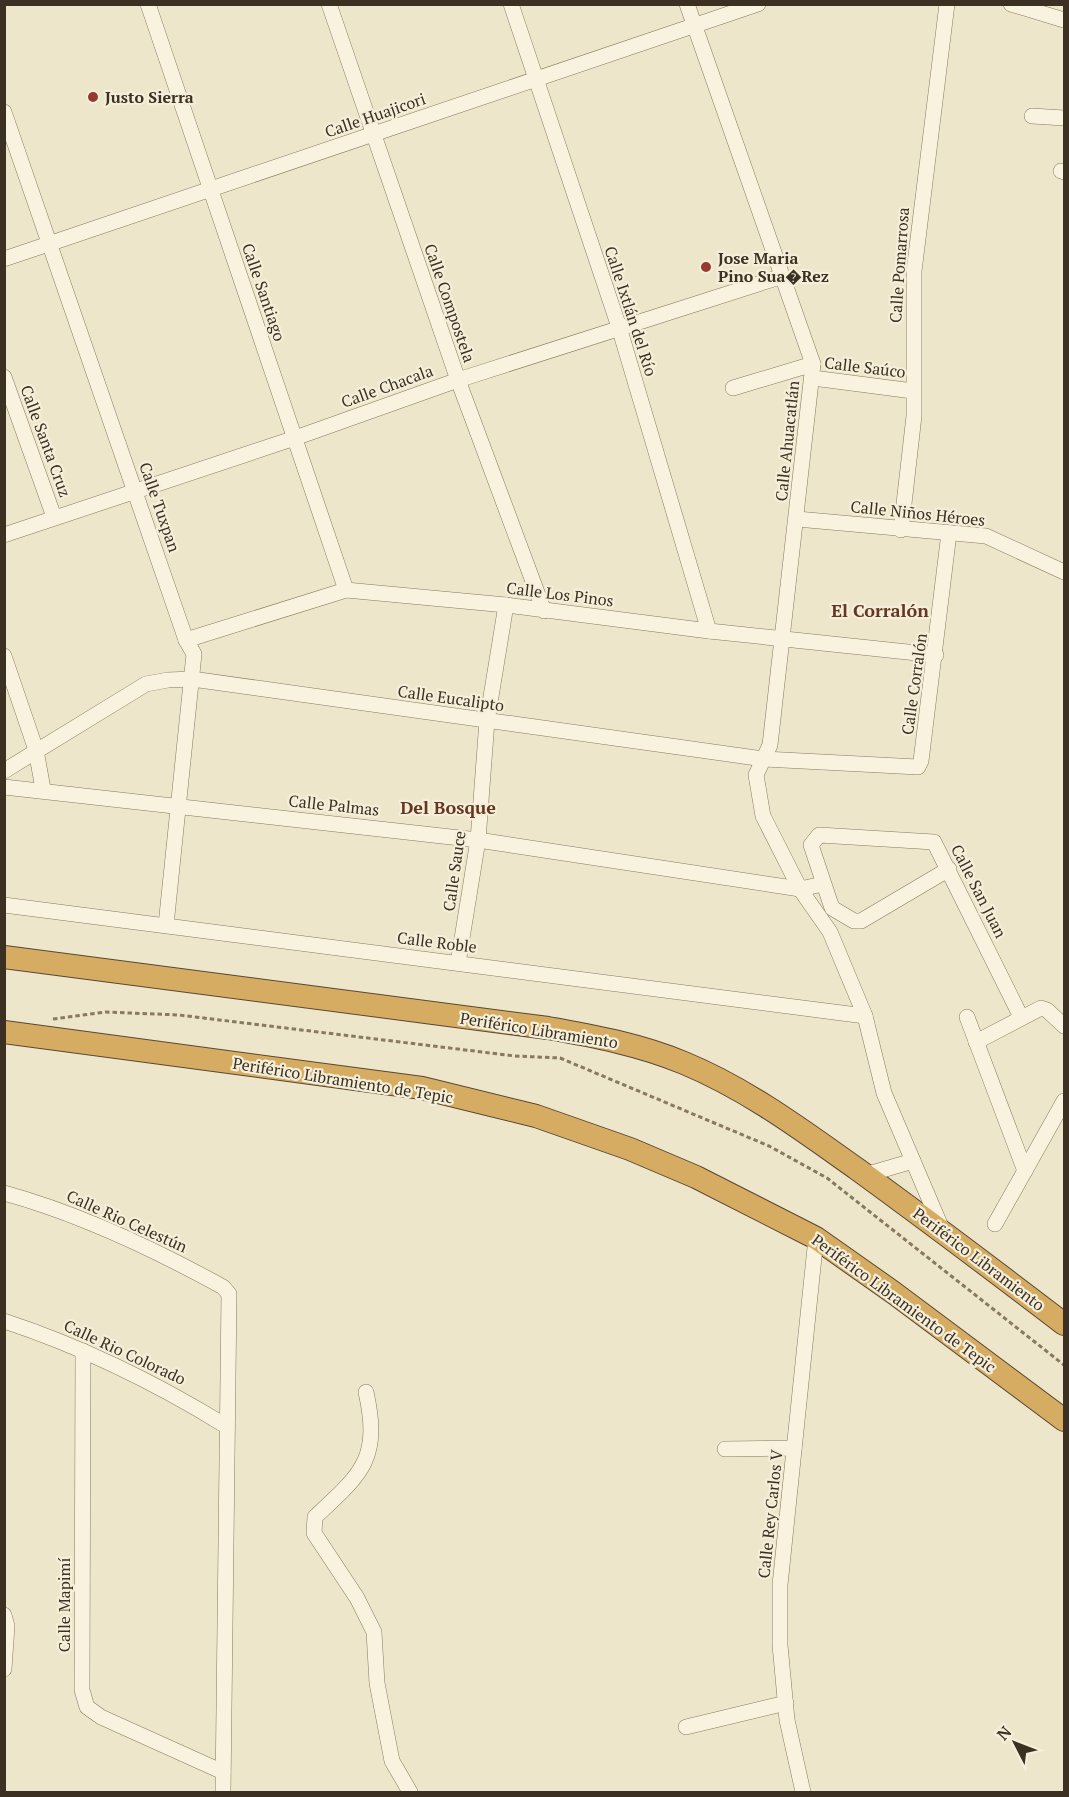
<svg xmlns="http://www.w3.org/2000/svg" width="1069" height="1797" viewBox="0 0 1069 1797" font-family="'PT Serif',serif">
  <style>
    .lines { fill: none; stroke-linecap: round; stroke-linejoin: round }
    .minor-casing { stroke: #89795f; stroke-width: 16 }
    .highway-casing { stroke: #584733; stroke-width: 24 }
    .path { stroke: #89795f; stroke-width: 3; stroke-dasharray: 4.5 3; stroke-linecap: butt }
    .minor { stroke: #f8f2de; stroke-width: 15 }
    .highway { stroke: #d6ac62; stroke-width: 22 }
    .poi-dot { fill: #963932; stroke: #f5efda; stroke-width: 2 }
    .labels { text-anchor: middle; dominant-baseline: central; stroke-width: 4.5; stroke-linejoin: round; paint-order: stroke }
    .poi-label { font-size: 16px; font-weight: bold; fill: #3b3022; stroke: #f5efda; text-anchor: start }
    .street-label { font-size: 16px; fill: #3b3022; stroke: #f5efda }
    .neighbourhood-label { font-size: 18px; font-weight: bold; fill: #653723; stroke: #f5efda }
  </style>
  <rect width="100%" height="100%" fill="#ede6cb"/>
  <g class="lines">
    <!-- minor casing -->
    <g class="minor-casing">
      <g id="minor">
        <path d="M148,4L346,590"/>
        <path d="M329,4L458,380L544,611"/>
        <path d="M511,4L619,327L709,631"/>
        <path d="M687,4L813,364L770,745L756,775L763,816L800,889L830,932L865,1016L884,1093L942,1229"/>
        <path d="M1011,4L1064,20"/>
        <path d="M4,112L186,640L194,654L166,925"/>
        <path d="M1032,116L1064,118"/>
        <path d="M1061,171L1064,172"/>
        <path d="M4,259L758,4"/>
        <path d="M4,377L54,517"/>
        <path d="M813,378L913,391"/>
        <path d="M733,388L813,364"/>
        <path d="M797,519L986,536L1064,572"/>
        <path d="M901,530L914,416V271L947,4"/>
        <path d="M4,535L295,438L458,380L783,276"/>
        <path d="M186,640L346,590L506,605L709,631L936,655"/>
        <path d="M4,656L36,750L43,789"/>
        <path d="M4,771L146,684L168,680L192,679L764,759L918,767L921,761L949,533"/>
        <path d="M4,787L478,840L800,889L823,884"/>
        <path d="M949,869L861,921H854L832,908L811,845L819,835L934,842L1021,1017"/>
        <path d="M4,905L865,1016"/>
        <path d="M458,963L478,840L487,721L506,605"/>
        <path d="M967,1017L1025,1171"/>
        <path d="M976,1042L1041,1008L1047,1010L1064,1026"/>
        <path d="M865,1175L913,1161"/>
        <path d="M4,1193C81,1214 154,1249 223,1287L229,1294L223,1792"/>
        <path d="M995,1224L1064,1101"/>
        <path d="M4,1321C83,1347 156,1383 226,1426"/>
        <path d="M83,1351L82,1690L87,1707L101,1717L223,1772"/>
        <path d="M366,1392C381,1460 361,1474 315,1517L314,1533L357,1598L374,1632L377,1683L392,1761L410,1792"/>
        <path d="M725,1449L794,1448"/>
        <path d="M4,1615L7,1626L4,1669"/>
        <path d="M686,1727L786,1703"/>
        <path d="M803,1792L787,1720L780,1645V1585L816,1238"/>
      </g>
    </g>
    <!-- highway casing -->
    <g class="highway-casing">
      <g id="highway">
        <path d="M4,957L548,1028C594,1036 641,1045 684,1063C747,1089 802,1130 857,1169C927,1220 996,1272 1064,1324"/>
        <path d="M4,1032L422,1088L536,1116L630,1149L696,1177L816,1238L894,1293L1064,1420"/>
      </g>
    </g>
    <!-- path -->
    <path class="path" d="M53,1019L106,1012L179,1015L515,1056L560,1058L769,1146L827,1178L1064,1365"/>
    <!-- minor -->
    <use href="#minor" class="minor"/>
    <!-- highway -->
    <use href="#highway" class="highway"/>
  </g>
  <!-- markers -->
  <g class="poi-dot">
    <circle cx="93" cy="97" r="6"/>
    <circle cx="706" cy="267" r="6"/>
  </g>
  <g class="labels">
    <!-- poi labels -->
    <g class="poi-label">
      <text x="105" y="97">Justo Sierra</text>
      <text x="718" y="258">Jose Maria<tspan x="718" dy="18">Pino Sua�Rez</tspan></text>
    </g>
    <!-- street labels -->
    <g class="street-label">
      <text transform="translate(375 115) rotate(-19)">Calle Huajicori</text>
      <text transform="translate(899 265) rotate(-86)">Calle Pomarrosa</text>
      <text transform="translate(264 292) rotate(71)">Calle Santiago</text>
      <text transform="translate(450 303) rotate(71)">Calle Compostela</text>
      <text transform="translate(631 311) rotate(72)">Calle Ixtlán del Río</text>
      <text transform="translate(865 367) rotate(7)">Calle Saúco</text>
      <text transform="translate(387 386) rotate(-20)">Calle Chacala</text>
      <text transform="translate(46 441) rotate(70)">Calle Santa Cruz</text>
      <text transform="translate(787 441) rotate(-84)">Calle Ahuacatlán</text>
      <text transform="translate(160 507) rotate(71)">Calle Tuxpan</text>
      <text transform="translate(918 513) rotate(6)">Calle Niños Héroes</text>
      <text transform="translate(560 594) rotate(7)">Calle Los Pinos</text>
      <text transform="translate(914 684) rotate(-82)">Calle Corralón</text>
      <text transform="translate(451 698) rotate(8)">Calle Eucalipto</text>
      <text transform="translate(334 805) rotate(6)">Calle Palmas</text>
      <text transform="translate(454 871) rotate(-82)">Calle Sauce</text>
      <text transform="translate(979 891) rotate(63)">Calle San Juan</text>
      <text transform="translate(437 942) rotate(7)">Calle Roble</text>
      <text transform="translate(539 1030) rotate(9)">Periférico Libramiento</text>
      <text transform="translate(343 1080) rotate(9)">Periférico Libramiento de Tepic</text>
      <text transform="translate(127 1221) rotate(24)">Calle Rio Celestún</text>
      <text transform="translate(979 1259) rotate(37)">Periférico Libramiento</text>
      <text transform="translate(904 1303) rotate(36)">Periférico Libramiento de Tepic</text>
      <text transform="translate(125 1352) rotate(25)">Calle Rio Colorado</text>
      <text transform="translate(770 1514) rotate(-84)">Calle Rey Carlos V</text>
      <text transform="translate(64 1605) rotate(-90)">Calle Mapimí</text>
    </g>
    <!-- neighbourhood labels -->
    <g class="neighbourhood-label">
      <text x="880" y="610">El Corralón</text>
      <text x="448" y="807">Del Bosque</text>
    </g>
  </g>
  <!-- border -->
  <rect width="1069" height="1797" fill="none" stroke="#3b3022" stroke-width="12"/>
  <!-- north arrow -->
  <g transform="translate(1015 1743) rotate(312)" stroke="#f5efda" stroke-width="4.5" paint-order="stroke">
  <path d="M0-4.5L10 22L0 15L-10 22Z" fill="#3b3022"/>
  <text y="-9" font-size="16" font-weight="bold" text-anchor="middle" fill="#3b3022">N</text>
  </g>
</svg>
